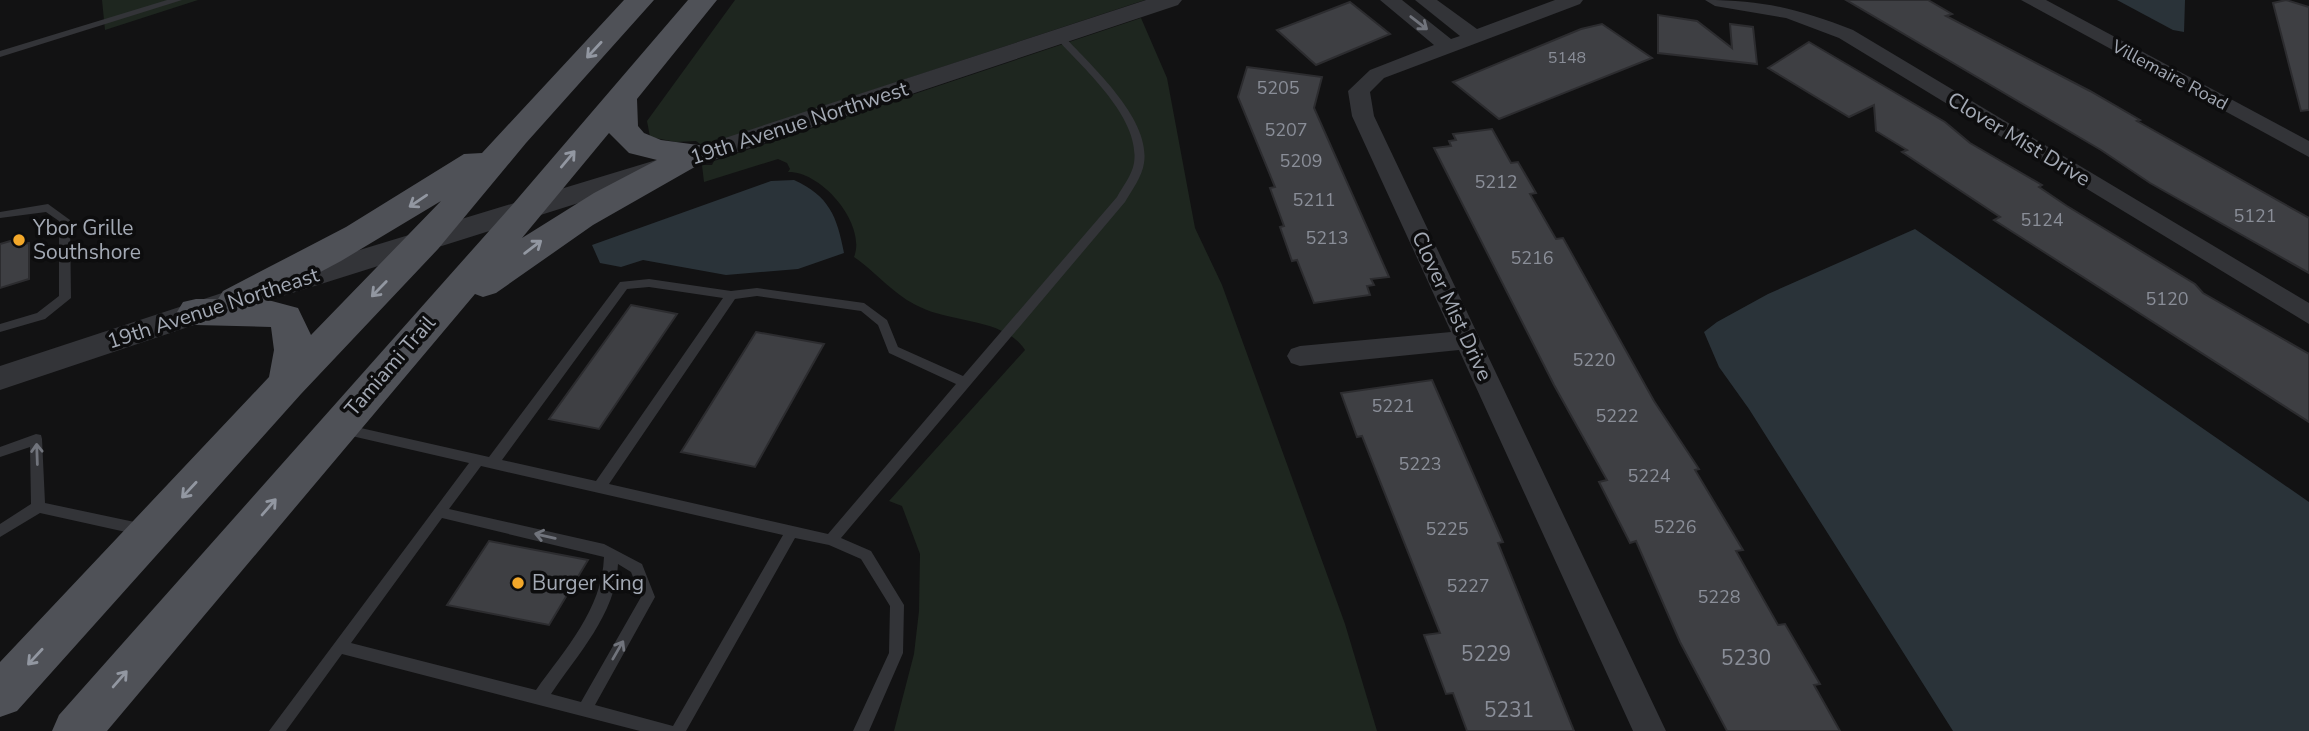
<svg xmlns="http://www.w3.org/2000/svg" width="2309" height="731" viewBox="0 0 2309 731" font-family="'Nunito Sans',sans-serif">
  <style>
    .green { fill: #1e261f }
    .water { fill: #2a3339 }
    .building { fill: #3e3f43; stroke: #2c2c2f; stroke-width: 2 }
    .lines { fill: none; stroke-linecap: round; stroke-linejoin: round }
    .service { fill: #333438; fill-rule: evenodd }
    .minor { fill: #333438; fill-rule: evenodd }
    .tertiary { fill: #333438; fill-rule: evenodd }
    .primary { fill: #4f5157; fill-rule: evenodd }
    .oneway { stroke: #71747c }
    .oneway2 { stroke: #9297a1 }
    .poi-dot { fill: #f3a82a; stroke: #0d0d0e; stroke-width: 2.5 }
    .labels { text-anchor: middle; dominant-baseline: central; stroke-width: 7; stroke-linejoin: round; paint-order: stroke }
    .far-number-label { font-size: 16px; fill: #8a8e98 }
    .far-street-label { font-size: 18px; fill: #a3a9b4; stroke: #0d0d0e }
    .number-label { font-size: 18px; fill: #8a8e98 }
    .street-label { font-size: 21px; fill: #a3a9b4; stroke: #0d0d0e }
    .poi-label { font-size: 21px; fill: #a3a9b4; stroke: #0d0d0e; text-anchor: start }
    .near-number-label { font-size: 21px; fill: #8a8e98 }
  </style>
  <rect width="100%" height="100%" fill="#121213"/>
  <!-- green -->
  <g class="green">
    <path d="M102,0H198L105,30Z"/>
    <path d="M735,0H1145L703,146L696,141L676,142L650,137L647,121Z"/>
    <path d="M1141,18L1167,78L1195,228L1222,285L1345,624L1377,731H894L914,654L919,611L920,554L902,506L889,501L1025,350C1004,318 952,323 920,307C895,296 877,273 854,257C867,225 822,171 788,172L790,169L787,163L778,159L704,182L702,165H712L714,161Z"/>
  </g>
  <!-- water -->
  <g class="water">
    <path d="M2117,0H2185L2184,32L2173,30Z"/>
    <path d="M794,180C829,196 837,216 844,253L798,269L726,275L643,260L621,267L600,263L592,245L771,181Z"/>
    <path d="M1915,229L2309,502V731H1953L1749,409L1719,367L1704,332L1717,322L1768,294Z"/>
  </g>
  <!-- building -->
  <g class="building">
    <path d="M1846,0H1928L1952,14L1946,16L2090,91L2140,120L2137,121L2309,218V273L2150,183L2101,150Z"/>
    <path d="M2286,0L2309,7V110L2301,111L2273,3Z"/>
    <path d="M1350,2L1390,34L1316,65L1277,30Z"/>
    <path d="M1658,15L1697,21L1732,48L1730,24L1753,27L1757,64L1658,53Z"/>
    <path d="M1602,24L1652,58L1499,119L1453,82L1581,29Z"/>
    <path d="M1809,42L1945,122L1970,143L2042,185L2039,187L2067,206L2195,284L2203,293L2309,354V422L1994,220L2000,217L1902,152L1907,150L1876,131L1874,105L1849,117L1768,68Z"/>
    <path d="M1247,67L1322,77L1314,108L1389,277L1371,279L1374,285L1367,286L1370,295L1314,303L1297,260L1292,261L1280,227L1284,226L1270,188L1275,187L1238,97Z"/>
    <path d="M1492,129L1511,163L1518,162L1536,193L1530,194L1556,239L1563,238L1654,401L1699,469L1695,470L1743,550L1736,551L1778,625L1785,624L1820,684L1814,685L1840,731H1727L1680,642L1636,541L1630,543L1599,482L1607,480L1554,385L1434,148L1451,146L1449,141L1456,140L1453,134Z"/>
    <path d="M24,237L23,244L29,243V279L0,288V244Z"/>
    <path d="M631,305L677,314L599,429L549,419Z"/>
    <path d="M756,332L824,344L755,467L681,452Z"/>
    <path d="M1432,380L1503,542L1498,543L1574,731H1467L1453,693L1446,694L1424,635L1440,633L1362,436L1357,437L1341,393Z"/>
    <path d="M489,541L588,560L549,625L447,605Z"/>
  </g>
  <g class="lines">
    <!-- service -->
    <g class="service">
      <path d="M167,0H182L0,57V51Z"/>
      <path d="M1059,33L1062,34C1090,65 1151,118 1144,163C1142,177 1132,190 1125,202L841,538L871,551L904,605L903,653L869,731H853L889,653L890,606L861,559L829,545L795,538L686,731H640L342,654L286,731H269L469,463L343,434L338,433L337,429L338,425L343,424L489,457L620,282L649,279L731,291L757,288L864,303L887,320L898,347L963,376L1117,197C1123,186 1132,175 1134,163C1141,118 1083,68 1056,38L1054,36ZM649,287L723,298L596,481L502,460L627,289ZM757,296L861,311L878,325L889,353L956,384L828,534L609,484L735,299ZM481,466L783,535L673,726L595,705L655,597L642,564L604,544L449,509ZM442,518L604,557C602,610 565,649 536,690L351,643ZM618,564L631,572L641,597L581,702L551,694C577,655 616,614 618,564Z"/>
      <path d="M48,204L70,220L71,298L45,319L0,332V324L37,313L59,296V221L46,212L0,218V212Z"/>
      <path d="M36,434L41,435L42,439L45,503L144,524L149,526L151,530L149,534L144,536L40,513L0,537V524L31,504L30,447L0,457V447Z"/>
    </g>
    <!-- minor -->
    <g class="minor">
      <path d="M1380,0H1402L1451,39L1460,36L1415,0H1437L1477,29L1555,0H1583L1580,4L1384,78L1370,92L1374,116L1666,731H1633L1459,350L1300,366L1291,363L1287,356L1291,349L1300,346L1451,332L1352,116L1348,91L1370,70L1434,45Z"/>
      <path d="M1705,0C1764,0 1798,9 1853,30L2309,303V324L1839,38L1786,18L1715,6Z"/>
      <path d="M2021,0H2046L2309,141V157Z"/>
    </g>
    <!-- tertiary -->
    <g class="tertiary">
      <path d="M1146,0H1182L1178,5L696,166L286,295L275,298L264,295L260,287L264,279L676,154Z"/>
      <path d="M222,293L233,296L237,304L233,312L0,390V366Z"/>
    </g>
    <!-- primary -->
    <g class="primary">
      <path d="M624,0H654L526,143L438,249L301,394L17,711L0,717V662L269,377L274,350L271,327L196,325L183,322L177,312L183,302L196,299H218L223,291L346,227L464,154L482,153ZM441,201L311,335L298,308L268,300L341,261Z"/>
      <path d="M688,0H717L637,99L638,126L644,133L661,140L713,147L717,154L713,161L700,164L593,225L496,293L483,297L475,294L107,731H52L59,715L513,204ZM609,133L629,153L657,160L594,193L522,238Z"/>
    </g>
  </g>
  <!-- one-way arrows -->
  <defs><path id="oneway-shaft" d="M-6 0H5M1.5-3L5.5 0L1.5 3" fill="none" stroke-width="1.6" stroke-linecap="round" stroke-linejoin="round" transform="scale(1.75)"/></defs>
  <g class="oneway">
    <use href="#oneway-shaft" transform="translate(1419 23) rotate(38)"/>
    <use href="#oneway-shaft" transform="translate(37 454) rotate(-92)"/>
    <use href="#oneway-shaft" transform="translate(545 536) rotate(-167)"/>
    <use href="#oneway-shaft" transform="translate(618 650) rotate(-60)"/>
  </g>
  <g class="oneway2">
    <use href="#oneway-shaft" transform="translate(594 50) rotate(133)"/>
    <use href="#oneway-shaft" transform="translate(568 159) rotate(-50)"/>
    <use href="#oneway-shaft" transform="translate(418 201) rotate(146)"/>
    <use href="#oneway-shaft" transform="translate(533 247) rotate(-37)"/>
    <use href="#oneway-shaft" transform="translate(379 289) rotate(134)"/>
    <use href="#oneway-shaft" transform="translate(189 490) rotate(133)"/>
    <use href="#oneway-shaft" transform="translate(269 507) rotate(-49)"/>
    <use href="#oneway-shaft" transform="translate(35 657) rotate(133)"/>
    <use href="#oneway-shaft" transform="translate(120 679) rotate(-49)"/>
  </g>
  <!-- markers -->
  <g class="poi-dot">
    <circle cx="19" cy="240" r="7"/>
    <circle cx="518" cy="583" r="7"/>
  </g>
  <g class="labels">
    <!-- far-number labels -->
    <g class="far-number-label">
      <text x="1567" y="58">5148</text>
    </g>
    <!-- far-street labels -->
    <g class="far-street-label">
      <text transform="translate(2170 75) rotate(28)">Villemaire Road</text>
    </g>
    <!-- number labels -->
    <g class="number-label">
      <text x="1278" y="88">5205</text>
      <text x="1286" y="130">5207</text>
      <text x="1301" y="161">5209</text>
      <text x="1496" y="182">5212</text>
      <text x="1314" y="200">5211</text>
      <text x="2255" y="216">5121</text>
      <text x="2042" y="220">5124</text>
      <text x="1327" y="238">5213</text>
      <text x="1532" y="258">5216</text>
      <text x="2167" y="299">5120</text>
      <text x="1594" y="360">5220</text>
      <text x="1393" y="406">5221</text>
      <text x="1617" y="416">5222</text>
      <text x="1420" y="464">5223</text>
      <text x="1649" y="476">5224</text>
      <text x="1675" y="527">5226</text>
      <text x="1447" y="529">5225</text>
      <text x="1468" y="586">5227</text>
      <text x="1719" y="597">5228</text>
    </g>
    <!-- street labels -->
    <g class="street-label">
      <text transform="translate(799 123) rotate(-18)">19th Avenue Northwest</text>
      <text transform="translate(2019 139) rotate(31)">Clover Mist Drive</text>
      <text transform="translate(1452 306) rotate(65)">Clover Mist Drive</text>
      <text transform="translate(213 308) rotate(-18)">19th Avenue Northeast</text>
      <text transform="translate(390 366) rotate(-49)">Tamiami Trail</text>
    </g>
    <!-- poi labels -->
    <g class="poi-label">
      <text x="33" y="228">Ybor Grille<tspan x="33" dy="24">Southshore</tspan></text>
      <text x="532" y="583">Burger King</text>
    </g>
    <!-- near-number labels -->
    <g class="near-number-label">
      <text x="1486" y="654">5229</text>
      <text x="1746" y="658">5230</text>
      <text x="1509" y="710">5231</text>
    </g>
  </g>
</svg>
